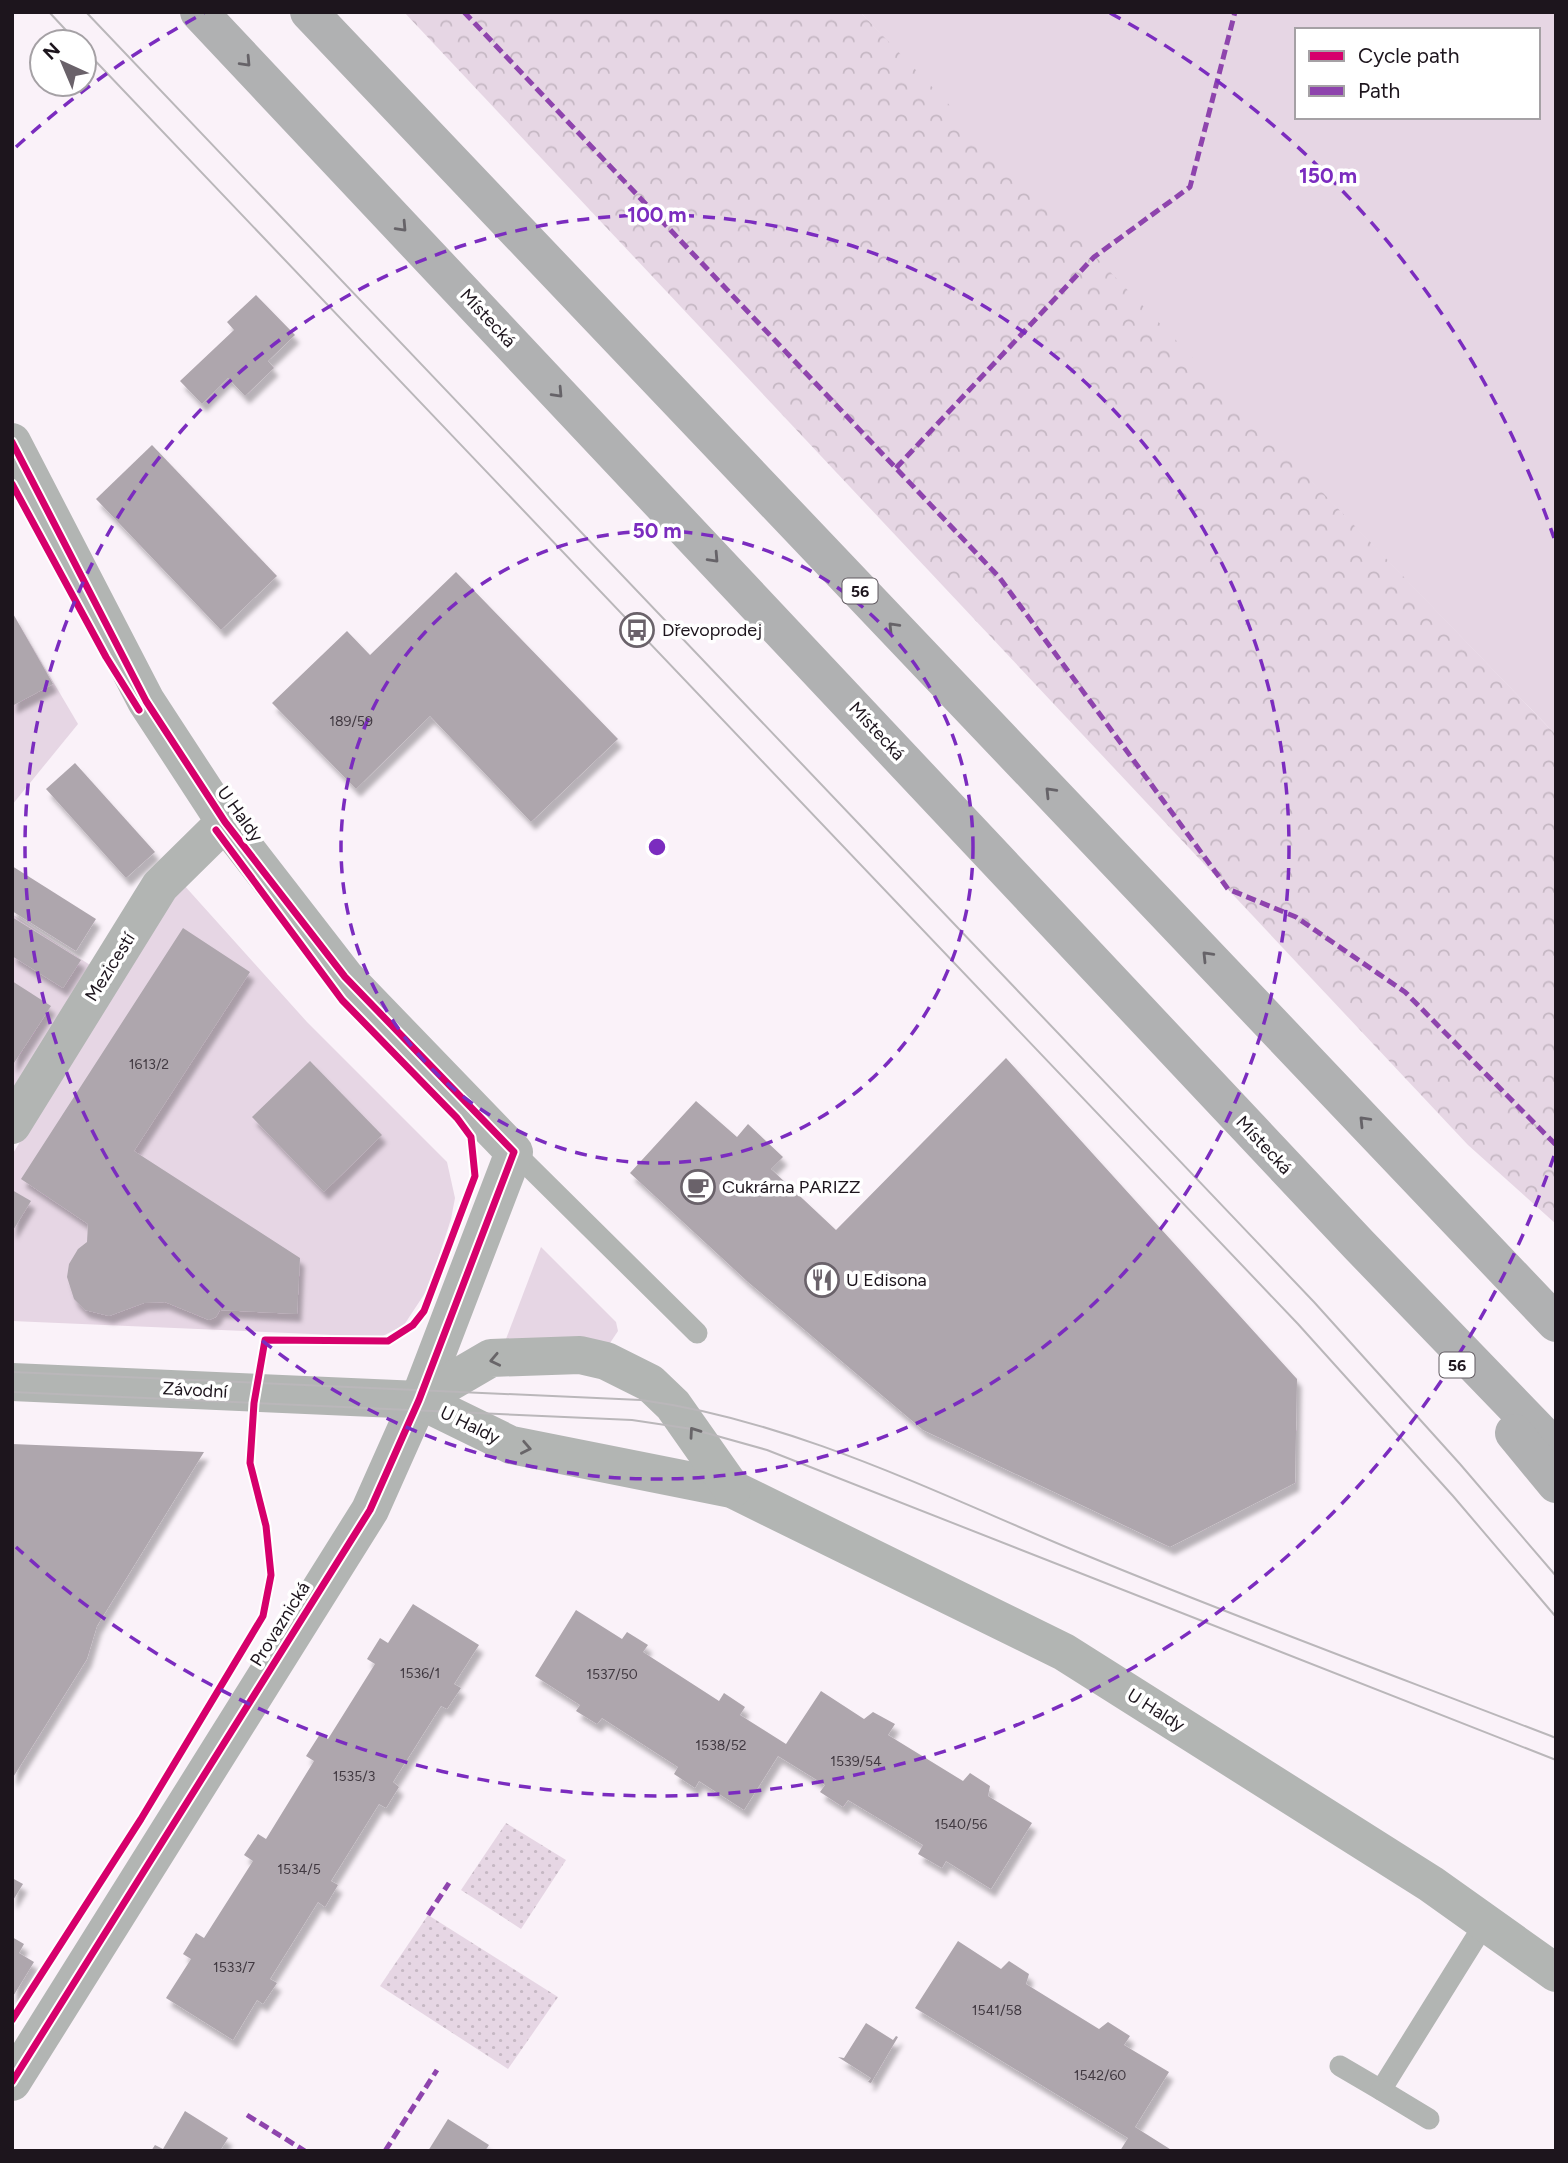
<svg xmlns="http://www.w3.org/2000/svg" width="1568" height="2163" viewBox="0 0 1568 2163" font-family="Figtree,sans-serif">
  <style>
    .green { fill: #e6d6e4; fill-rule: evenodd }
    .forest { fill: url(#forest-crowns) }
    .park { fill: url(#park-dots) }
    .building { fill: #aea6ad; filter: url(#shadow) }
    .lines { fill: none; stroke-linecap: round; stroke-linejoin: round }
    .lane { stroke: #b2b5b3; stroke-width: 21 }
    .street { stroke: #b2b5b3; stroke-width: 38 }
    .highway { stroke: #b0b1b2; stroke-width: 38 }
    .tram { stroke: #bab7ba; stroke-width: 2 }
    .quiet { stroke: #8e44ad; stroke-width: 5; stroke-dasharray: 10 5; stroke-linecap: butt }
    .cycleway-casing { stroke: #fff; stroke-width: 11 }
    .cycleway { stroke: #d6006c; stroke-width: 7 }
    .oneway { stroke: #666368 }
    .oneway2 { stroke: #686568 }
    .ring { fill: none; stroke: #7b2cbf; stroke-width: 3.5; stroke-dasharray: 12 9 }
    .labels { text-anchor: middle; dominant-baseline: central; stroke-width: 7; stroke-linejoin: round; paint-order: stroke }
    .number-label { font-size: 14px; fill: #413941 }
    .shield { fill: #fff; stroke: #615b61; stroke-width: 2 }
    .shield-label { font-size: 16px; font-weight: bold; fill: #1d151d }
    .street-label { font-size: 18px; fill: #1d151d; stroke: #fff }
    .poi-label { font-size: 18px; fill: #1d151d; stroke: #fff; text-anchor: start }
    .centre { fill: #7b2cbf; stroke: #fff; stroke-width: 3.5 }
    .ring-label { font-size: 21px; text-anchor: middle; font-weight: bold; fill: #7b2cbf; stroke: #fff; stroke-width: 7; stroke-linejoin: round; paint-order: stroke }
  </style>
  <defs>
    <pattern id="forest-crowns" width="20" height="18" patternUnits="userSpaceOnUse" patternTransform="scale(1.75)"><rect width="20" height="18" fill="#e6d6e4"/><path d="M2 6a3 3 0 1 1 6 0M12 15a3 3 0 1 1 6 0" fill="none" stroke="#c5b7c3"/></pattern>
    <pattern id="park-dots" width="8" height="8" patternUnits="userSpaceOnUse" patternTransform="scale(1.75)"><rect width="8" height="8" fill="#e6d6e4"/><path d="M2 2h.1M6 6h.1" fill="none" stroke="#c5b7c3" stroke-width="1.8" stroke-linecap="round"/></pattern>
    <filter id="shadow"><feDropShadow dx="4.5" dy="8" stdDeviation="2" flood-color="#0004"/></filter>
  </defs>
  <rect width="100%" height="100%" fill="#faf2f9"/>
  <!-- green -->
  <g class="green">
    <path d="M860,12H1556V735L931,88ZM1297,30H1538V117H1297Z"/>
    <path d="M12,612L78,724L12,805Z"/>
    <path d="M183,884L307,1022L447,1162L455,1198L451,1219L429,1287L404,1325L381,1337L12,1321V1155L153,923Z"/>
    <path d="M12,914L90,965L12,1090Z"/>
    <path d="M541,1247L616,1322L618,1331L610,1343L506,1339Z"/>
  </g>
  <!-- forest -->
  <path class="forest" d="M404,12H860L1556,735V1224L1468,1145Z"/>
  <!-- park -->
  <g class="park">
    <path d="M506,1823L566,1860L521,1929L461,1890Z"/>
    <path d="M428,1915L558,1997L508,2069L380,1986Z"/>
  </g>
  <!-- building -->
  <g class="building">
    <path d="M256,295L295,335L268,361L274,368L245,396L228,378L202,404L180,381L234,330L227,322Z"/>
    <path d="M152,445L277,576L221,630L96,499Z"/>
    <path d="M456,572L618,739L531,822L430,716L356,789L272,703L347,631L370,655Z"/>
    <path d="M12,612L53,684L12,706Z"/>
    <path d="M75,763L155,852L126,878L46,789Z"/>
    <path d="M12,866L96,919L76,951L12,911Z"/>
    <path d="M12,917L81,960L63,988L12,956Z"/>
    <path d="M183,928L250,972L134,1151L300,1258L297,1314L220,1310L216,1317L209,1320L165,1302L144,1303L109,1316L85,1310L74,1299L67,1277L69,1264L78,1249L87,1242L88,1224L21,1179Z"/>
    <path d="M12,981L51,1006L12,1066Z"/>
    <path d="M1006,1058L1297,1379L1295,1483L1170,1547L923,1430L748,1282L630,1173L696,1101L737,1137L748,1124L783,1157L771,1169L836,1230Z"/>
    <path d="M310,1061L382,1135L324,1192L252,1117Z"/>
    <path d="M12,1190L31,1201L12,1232Z"/>
    <path d="M12,1444L204,1452L97,1626L87,1659L12,1779Z"/>
    <path d="M413,1604L479,1645L454,1684L461,1688L447,1709L441,1706L393,1782L399,1787L386,1808L379,1804L331,1881L338,1885L325,1907L318,1902L270,1979L277,1983L263,2004L257,2000L233,2040L166,1998L191,1959L183,1954L196,1933L204,1938L253,1861L244,1855L258,1834L266,1839L314,1761L306,1756L320,1734L328,1739L375,1664L367,1659L380,1638L388,1643Z"/>
    <path d="M576,1610L622,1639L627,1632L648,1645L643,1652L719,1701L724,1693L745,1707L740,1715L786,1744L821,1691L864,1719L873,1712L895,1724L888,1735L963,1781L970,1773L990,1786L988,1796L1032,1823L991,1889L946,1861L942,1868L918,1854L923,1845L848,1800L843,1807L820,1792L825,1785L778,1756L744,1810L699,1781L695,1788L674,1774L678,1767L602,1718L597,1724L576,1711L580,1705L535,1676Z"/>
    <path d="M12,1878L23,1884L12,1902Z"/>
    <path d="M12,1937L24,1944L19,1953L34,1962L12,1998Z"/>
    <path d="M958,1941L1001,1969L1009,1961L1029,1974L1026,1984L1099,2029L1108,2022L1130,2036L1124,2045L1169,2072L1135,2127L1173,2151H1120L1128,2138L915,2008Z"/>
    <path d="M866,2023L893,2040L896,2036L898,2037L871,2083L868,2082L871,2078L838,2057L844,2058Z"/>
    <path d="M185,2111L228,2138L220,2151H151L155,2145L163,2149Z"/>
    <path d="M448,2119L489,2145L485,2151H428Z"/>
  </g>
  <g class="lines">
    <!-- lane -->
    <g class="lane">
      <path d="M514,1152L697,1333"/>
      <path d="M1340,2066L1381,2090L1485,1923"/>
      <path d="M1381,2090L1429,2119"/>
    </g>
    <!-- street -->
    <g class="street">
      <path d="M12,442L146,701L225,822L345,977L514,1152L419,1400L370,1510L12,2082"/>
      <path d="M12,1125L160,886L225,822"/>
      <path d="M12,1382L419,1400L511,1445L732,1489L1064,1652L1431,1884L1556,1973"/>
      <path d="M419,1400L491,1358L580,1355L606,1361L650,1383L673,1405L732,1489"/>
    </g>
    <!-- highway -->
    <g class="highway">
      <path d="M199,12L1359,1245L1556,1449"/>
      <path d="M309,12L1556,1323"/>
      <path d="M1514,1433L1556,1484"/>
    </g>
    <!-- tram -->
    <g class="tram">
      <path d="M49,12L77,42"/>
      <path d="M86,12L1314,1302L1460,1464L1556,1576"/>
      <path d="M84,49L1298,1324L1453,1496L1556,1617"/>
      <path d="M12,1372L641,1400C796,1421 940,1495 1083,1554C1240,1619 1398,1677 1556,1738"/>
      <path d="M12,1392L632,1420L692,1429L767,1450L1556,1760"/>
    </g>
    <!-- quiet -->
    <g class="quiet">
      <path d="M464,12L999,577L1228,889L1296,917L1405,992L1556,1145"/>
      <path d="M896,468L1094,257L1190,187L1235,12"/>
      <path d="M428,1915L449,1883"/>
      <path d="M247,2115L305,2151"/>
      <path d="M385,2151L437,2070"/>
    </g>
    <!-- cycleway casing -->
    <g class="cycleway-casing">
      <g id="cycleway">
        <path d="M12,442L146,701L225,822L345,977L514,1152L419,1400L370,1510L12,2082"/>
        <path d="M12,484L106,657L139,710"/>
        <path d="M12,2020L141,1819L263,1616L271,1575L266,1526L250,1463L254,1403L265,1340L388,1341L413,1325L424,1311L475,1176L471,1137L457,1118L342,1000L216,830"/>
      </g>
    </g>
    <!-- cycleway -->
    <use href="#cycleway" class="cycleway"/>
  </g>
  <!-- one-way arrows -->
  <defs><path id="oneway-chevron" d="M-2-3.5L2.5 0L-2 3.5" fill="none" stroke-width="1.6" stroke-linecap="round" stroke-linejoin="round" transform="scale(1.75)"/></defs>
  <g class="oneway">
    <use href="#oneway-chevron" transform="translate(246 62) rotate(47)"/>
    <use href="#oneway-chevron" transform="translate(402 227) rotate(47)"/>
    <use href="#oneway-chevron" transform="translate(558 393) rotate(47)"/>
    <use href="#oneway-chevron" transform="translate(714 558) rotate(47)"/>
    <use href="#oneway-chevron" transform="translate(893 627) rotate(-134)"/>
    <use href="#oneway-chevron" transform="translate(1050 792) rotate(-134)"/>
    <use href="#oneway-chevron" transform="translate(1207 956) rotate(-134)"/>
    <use href="#oneway-chevron" transform="translate(1364 1121) rotate(-134)"/>
  </g>
  <g class="oneway2">
    <use href="#oneway-chevron" transform="translate(495 1360) rotate(168)"/>
    <use href="#oneway-chevron" transform="translate(694 1432) rotate(-125)"/>
    <use href="#oneway-chevron" transform="translate(526 1448) rotate(11)"/>
  </g>
  <!-- distance rings -->
  <g class="ring">
    <circle cx="657" cy="847" r="316"/>
    <circle cx="657" cy="847" r="632"/>
    <path d="M1554 1156A949 949 0 0 1 16 1547M16 147A949 949 0 0 1 204 13M1110 13A949 949 0 0 1 1554 538"/>
  </g>
  <!-- icons -->
  <defs>
    <g id="bus-ring" transform="scale(1.75)"><circle r="9.5" fill="#fff" stroke="#6a626a" stroke-width="1.5"/><path d="M-5-6H5V4H4V6H2V4H-2V6H-4V4H-5ZM-3.5-4V0h7V-4ZM-3.5 1.2v1.5H-2V1.2ZM2 1.2v1.5H3.5V1.2Z" fill="#6a626a"/></g>
    <g id="cafe-ring" transform="scale(1.75)"><circle r="9.5" fill="#fff" stroke="#6a626a" stroke-width="1.5"/><path d="M-5.5-4.5H6V0H3Q3 3.5 0 3.5H-2.5Q-5.5 3.5-5.5 0ZM3-3.2v2h1.7v-2ZM-6 4.5H4V6H-6Z" fill="#6a626a"/></g>
    <g id="restaurant-ring" transform="scale(1.75)"><circle r="9.5" fill="#fff" stroke="#6a626a" stroke-width="1.5"/><path d="M-5-6h1v4h1v-4h1v4h1v-4h1v5L-1.5 .5V6h-2V.5L-5-1ZM5-6V6H3V1.5H1.5Q1.5-4 5-6Z" fill="#6a626a"/></g>
  </defs>
  <g fill-rule="evenodd">
    <use href="#bus-ring" x="637" y="630"/>
    <use href="#cafe-ring" x="698" y="1187"/>
    <use href="#restaurant-ring" x="822" y="1280"/>
  </g>
  <g class="labels">
    <!-- number labels -->
    <g class="number-label">
      <text x="351" y="721">189/59</text>
      <text x="149" y="1064">1613/2</text>
      <text x="420" y="1673">1536/1</text>
      <text x="612" y="1674">1537/50</text>
      <text x="721" y="1745">1538/52</text>
      <text x="856" y="1761">1539/54</text>
      <text x="354" y="1776">1535/3</text>
      <text x="961" y="1824">1540/56</text>
      <text x="299" y="1869">1534/5</text>
      <text x="234" y="1967">1533/7</text>
      <text x="997" y="2010">1541/58</text>
      <text x="1100" y="2075">1542/60</text>
    </g>
    <!-- shield labels -->
    <g class="shield">
      <rect x="842.5" y="578.5" width="35" height="25" rx="5"/>
      <rect x="1439.5" y="1352.5" width="35" height="25" rx="5"/>
    </g>
    <g class="shield-label">
      <text x="860" y="591">56</text>
      <text x="1457" y="1365">56</text>
    </g>
    <!-- street labels -->
    <g class="street-label">
      <text transform="translate(488 318) rotate(47)">Místecká</text>
      <text transform="translate(877 731) rotate(47)">Místecká</text>
      <text transform="translate(240 814) rotate(54)">U Haldy</text>
      <text transform="translate(110 967) rotate(-58)">Mezicestí</text>
      <text transform="translate(1264 1145) rotate(47)">Místecká</text>
      <text transform="translate(195 1390) rotate(3)">Závodní</text>
      <text transform="translate(470 1425) rotate(26)">U Haldy</text>
      <text transform="translate(280 1624) rotate(-58)">Provaznická</text>
      <text transform="translate(1156 1710) rotate(32)">U Haldy</text>
    </g>
    <!-- poi labels -->
    <g class="poi-label">
      <text x="662" y="630">Dřevoprodej</text>
      <text x="722" y="1187">Cukrárna PARIZZ</text>
      <text x="846" y="1280">U Edisona</text>
    </g>
  </g>
  <circle cx="657" cy="847" r="10" class="centre"/>
  <g class="ring-label">
    <text x="1328" y="183">150 m</text>
    <text x="657" y="222">100 m</text>
    <text x="657" y="538">50 m</text>
  </g>
  <!-- border -->
  <rect width="1568" height="2163" fill="none" stroke="#1d151d" stroke-width="28"/>
  <!-- legend -->
  <rect x="1295" y="28" width="245" height="91" fill="#ffffff" stroke="#a5a1a5" stroke-width="2"/>
  <rect x="1309" y="51" width="35" height="10" fill="#d6006c" stroke="#a5a1a5" stroke-width="2"/>
  <text x="1358" y="63" font-size="21" fill="#1d151d">Cycle path</text>
  <rect x="1309" y="86" width="35" height="10" fill="#8e44ad" stroke="#a5a1a5" stroke-width="2"/>
  <text x="1358" y="98" font-size="21" fill="#1d151d">Path</text>
  <!-- north arrow -->
  <g transform="translate(63 63) rotate(316)"><circle r="33" fill="#ffffff" stroke="#a5a1a5" stroke-width="2"/>
  <path d="M0-5L12 26L0 18L-12 26Z" fill="#6a626a"/>
  <text y="-10" font-size="19" font-weight="bold" text-anchor="middle" fill="#1d151d">N</text>
  </g>
</svg>
